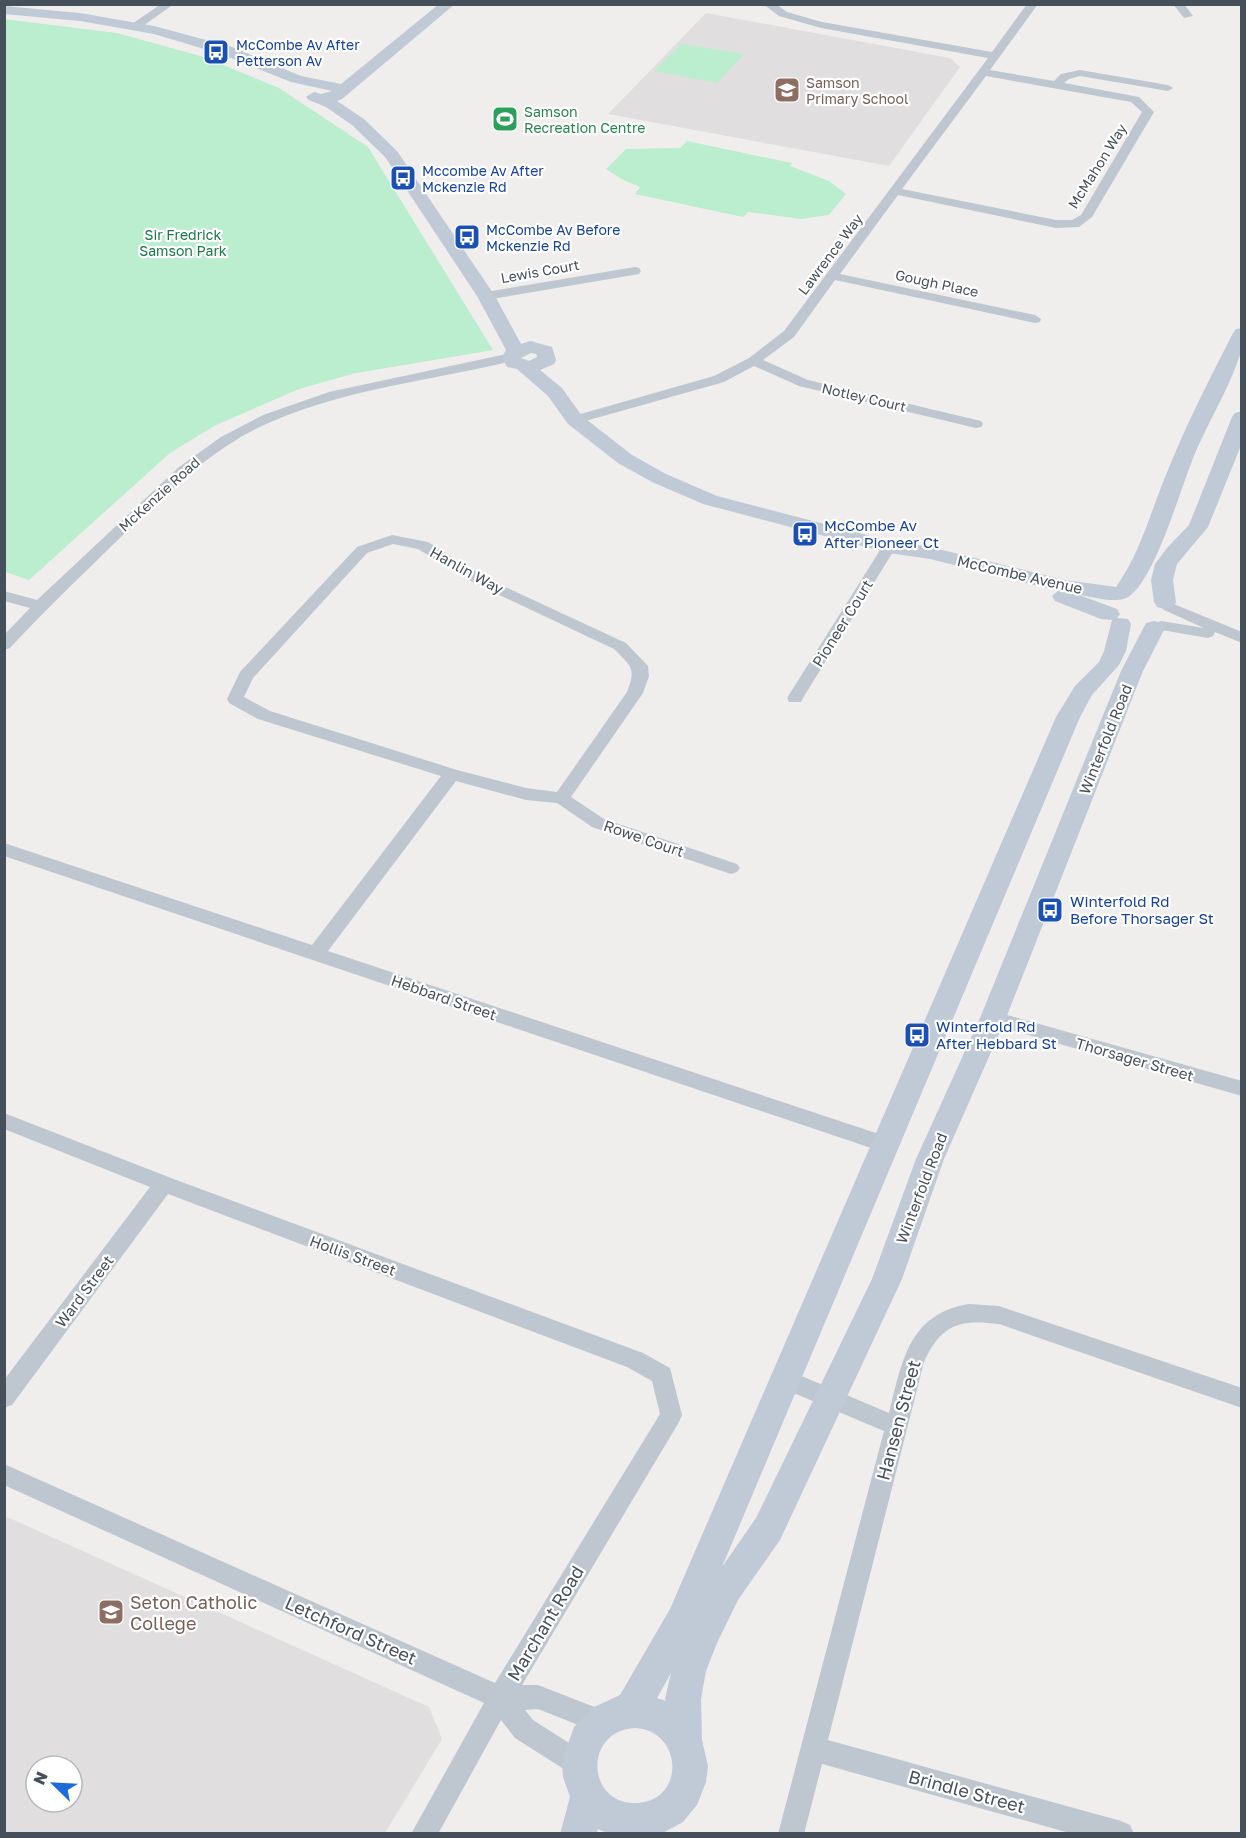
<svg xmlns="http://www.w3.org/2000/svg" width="1246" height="1838" viewBox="0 0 1246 1838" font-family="'Golos Text',sans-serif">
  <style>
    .education { fill: #e1dedf; fill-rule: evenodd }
    .green { fill: #bbedcf }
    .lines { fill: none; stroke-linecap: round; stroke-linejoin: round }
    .street { fill: #bec7cf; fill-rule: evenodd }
    .secondary { fill: #bfcad6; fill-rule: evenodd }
    .labels { text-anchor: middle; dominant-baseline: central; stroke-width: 4.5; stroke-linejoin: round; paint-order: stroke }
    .far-transit-label { font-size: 14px; fill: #164399; stroke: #fff; text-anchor: start }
    .far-education-label { font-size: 14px; fill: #785e54; stroke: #fff; text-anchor: start }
    .far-leisure-label { font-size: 14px; fill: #27864d; stroke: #fff; text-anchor: start }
    .far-street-label { font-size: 14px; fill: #46505a; stroke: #fff }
    .far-park-label { font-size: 14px; fill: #18794b; stroke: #fff }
    .transit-label { font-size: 15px; fill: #164399; stroke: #fff; text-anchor: start }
    .street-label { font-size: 15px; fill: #46505a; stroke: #fff }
    .near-street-label { font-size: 18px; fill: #46505a; stroke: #fff }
    .near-education-label { font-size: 18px; fill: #785e54; stroke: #fff; text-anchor: start }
  </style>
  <rect width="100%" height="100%" fill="#f0eded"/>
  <!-- education -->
  <g class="education">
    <path d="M706,13L950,58L960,67L889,166L608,114Z"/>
    <path d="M5,1516L429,1707L442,1739L385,1833H5ZM36,1766H72V1802H36Z"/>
  </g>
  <!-- green -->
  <g class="green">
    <path d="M4,19L117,33L204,57L279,88L368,147L493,350L356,373L299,389L216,425L170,453L29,580L5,572Z"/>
    <path d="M681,44L744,54L717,83L654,71Z"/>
    <path d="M687,141L792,163L790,166L829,181L846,194L829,215L801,219L748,212L743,217L635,194L640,187L623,180L606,169L626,149L680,148Z"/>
  </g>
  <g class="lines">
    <!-- street -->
    <g class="street">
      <path d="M161,4H174L140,28H132V24Z"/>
      <path d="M763,4H776L787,12L822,22L992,52L1027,4H1038L990,70L1054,81L1061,74L1080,70L1168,85L1173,88L1168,91L1080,76L1069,79L1064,83L1139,97L1154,112L1092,217L1079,227L1056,228L898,195L840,274L1035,315L1041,319L1040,322L1035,323L835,280L794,337L763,360L808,380L981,421L983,424L981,427L976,428L799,386L754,366L724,382L575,424L568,420L570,417L714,376L749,358L784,331L988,58L821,28L779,16ZM986,76L1131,102L1142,112L1081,215L1072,220H1056L902,189Z"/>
      <path d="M1173,4H1184L1193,16L1184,18Z"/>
      <path d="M635,267L639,268L641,271L639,274L486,300L480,296L486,292Z"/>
      <path d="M511,353L518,357L516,360C435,380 350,388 273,421C213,446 169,492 122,536C84,573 46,609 10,648L4,650V635L30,608L4,601V591L37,600L179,467L221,437L263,415L329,392Z"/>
      <path d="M392,535L428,542L486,578L626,643L648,666L649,676L643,693L571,797L604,819L737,864L740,868L737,872L731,874L725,872L592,827L557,803L526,800L456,781L328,951L891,1138L894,1144L891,1150L884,1152L877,1150L4,856V843L312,945L441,776L258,719L229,703L227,699L240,672L357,547ZM393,544L418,549L476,584L614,649C632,667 636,668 627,692L557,792L526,788L457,770L270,711L244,697L253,678L367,553Z"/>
      <path d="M889,543L896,547L803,698L801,702H789L787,698L882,547Z"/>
      <path d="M1169,602L1242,632V643L1215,632L1213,636L1208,638L1156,629L1153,626L1156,623L1161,621L1204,628L1164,610L1161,607Z"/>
      <path d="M993,1011L1242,1081V1096L986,1023L984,1018L986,1013Z"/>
      <path d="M4,1113L171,1178L643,1353L670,1368L682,1415L679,1422L522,1685H538L610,1713L613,1722L610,1731L601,1734L538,1709L525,1710L533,1720L588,1755L592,1764L588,1773L579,1777L570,1773L515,1738L501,1720L438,1834H411L484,1703L4,1485V1464L495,1683L660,1414L652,1381L627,1367L168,1194L12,1405L4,1408V1380L150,1187L4,1129Z"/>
      <path d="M969,1304L999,1306L1242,1388V1408L999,1324C960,1319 941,1324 924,1362L828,1740L1121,1821L1130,1825L1134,1834H1073L822,1764L804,1834H778L884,1431L777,1386L774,1379L777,1372L785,1369L889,1413C902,1362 908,1314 969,1304Z"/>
    </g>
    <!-- secondary -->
    <g class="secondary">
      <path d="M439,4H455L342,99L337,101L364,119L397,151L495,296L521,344L530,341L552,347L556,360L554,364L540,370L562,388L582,416L632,455L666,474L717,496L890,541L930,547L1065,580L1116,587C1141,552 1151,510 1168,470C1187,423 1210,378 1233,333L1236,329L1242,328C1242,336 1243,347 1240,355C1229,388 1210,419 1196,451C1181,486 1158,571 1132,594C1120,606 1095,597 1079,595L1117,609L1120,614L1117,618L1128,619L1131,624L1126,651L1119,665L1092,695L1080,717L722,1567L756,1518L872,1279L916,1159L980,1018L1121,671L1146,623L1154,621L1162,623L1165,628L1143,671L1006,1018L944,1159L902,1279L780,1540L738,1600L717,1643L706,1671L701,1699L702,1740L708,1766L706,1782L697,1805L683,1822L661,1834H609L598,1829L596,1834H560L570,1797L563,1777L562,1761L574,1727L592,1708L620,1695L670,1609L1056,717L1075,686L1099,662L1104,651L1112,620L1101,619L1055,601L1052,596L1058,591L930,559L889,553L703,504L652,482L618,463L568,424L548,396L517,369L507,367L502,357L506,350L477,296L385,157L352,125L326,107L309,100L306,97L314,92L321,94L332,91L291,82L221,54L154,34L80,21L4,14V6L80,13L154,26L232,47L301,76L341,84ZM531,353L536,354L537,357L529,361L521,358ZM671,1673L665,1699L666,1701L657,1698ZM635,1728C684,1731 685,1801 637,1803C586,1805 583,1731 635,1728Z"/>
      <path d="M1242,411V443L1208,527L1177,564L1173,580L1176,602L1173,607L1165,609L1157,607L1154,602L1151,580L1155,564L1167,548L1189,525L1232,417L1235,413Z"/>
    </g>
  </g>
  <!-- icons -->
  <defs>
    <g id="bus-square" transform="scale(1.35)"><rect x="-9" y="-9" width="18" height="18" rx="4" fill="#1a4fb4" stroke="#fff"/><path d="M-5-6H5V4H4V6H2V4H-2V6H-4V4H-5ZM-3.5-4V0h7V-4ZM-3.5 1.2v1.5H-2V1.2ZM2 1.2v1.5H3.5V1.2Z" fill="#fff"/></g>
    <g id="school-square" transform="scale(1.35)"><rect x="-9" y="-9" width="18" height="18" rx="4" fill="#8d6e63" stroke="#fff"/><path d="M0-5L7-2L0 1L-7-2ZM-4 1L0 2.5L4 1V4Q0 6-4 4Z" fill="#fff"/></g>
    <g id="stadium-square" transform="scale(1.35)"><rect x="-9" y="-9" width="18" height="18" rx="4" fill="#2e9e5b" stroke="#fff"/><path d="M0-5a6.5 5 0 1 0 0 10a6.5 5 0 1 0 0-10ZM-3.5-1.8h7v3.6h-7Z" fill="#fff"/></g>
  </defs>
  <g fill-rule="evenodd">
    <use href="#bus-square" x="216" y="52"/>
    <use href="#school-square" x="787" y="90"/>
    <use href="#stadium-square" x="505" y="119"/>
    <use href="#bus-square" x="403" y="178"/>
    <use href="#bus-square" x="467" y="237"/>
    <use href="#bus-square" x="805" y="534"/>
    <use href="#bus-square" x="1050" y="910"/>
    <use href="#bus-square" x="917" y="1035"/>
    <use href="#school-square" x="111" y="1612"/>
  </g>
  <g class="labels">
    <!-- far-transit labels -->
    <g class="far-transit-label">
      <text x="236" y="44">McCombe Av After<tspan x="236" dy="16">Petterson Av</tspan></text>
      <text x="422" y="170">Mccombe Av After<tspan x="422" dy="16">Mckenzie Rd</tspan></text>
      <text x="486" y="229">McCombe Av Before<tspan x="486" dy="16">Mckenzie Rd</tspan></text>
    </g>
    <!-- far-education labels -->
    <g class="far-education-label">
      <text x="806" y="82">Samson<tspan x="806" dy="16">Primary School</tspan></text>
    </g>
    <!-- far-leisure labels -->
    <g class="far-leisure-label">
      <text x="524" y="111">Samson<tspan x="524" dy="16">Recreation Centre</tspan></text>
    </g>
    <!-- far-street labels -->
    <g class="far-street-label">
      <text transform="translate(1097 166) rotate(-58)">McMahon Way</text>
      <text transform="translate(830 254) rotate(-53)">Lawrence Way</text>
      <text transform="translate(540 271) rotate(-10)">Lewis Court</text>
      <text transform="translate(937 283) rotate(12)">Gough Place</text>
      <text transform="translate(864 397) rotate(13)">Notley Court</text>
      <text transform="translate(159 494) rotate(-42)">McKenzie Road</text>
    </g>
    <!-- far-park labels -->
    <g class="far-park-label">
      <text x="183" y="234">Sir Fredrick<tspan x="183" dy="16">Samson Park</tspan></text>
    </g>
    <!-- transit labels -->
    <g class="transit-label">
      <text x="824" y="525">McCombe Av<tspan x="824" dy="17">After Pioneer Ct</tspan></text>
      <text x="1070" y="901">Winterfold Rd<tspan x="1070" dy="17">Before Thorsager St</tspan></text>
      <text x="936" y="1026">Winterfold Rd<tspan x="936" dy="17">After Hebbard St</tspan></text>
    </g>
    <!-- street labels -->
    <g class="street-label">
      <text transform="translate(467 570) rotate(29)">Hanlin Way</text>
      <text transform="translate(1020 574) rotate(13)">McCombe Avenue</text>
      <text transform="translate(842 623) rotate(-58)">Pioneer Court</text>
      <text transform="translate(1105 739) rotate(-68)">Winterfold Road</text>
      <text transform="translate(644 838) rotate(19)">Rowe Court</text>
      <text transform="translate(444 997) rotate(19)">Hebbard Street</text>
      <text transform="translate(1135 1059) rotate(16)">Thorsager Street</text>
      <text transform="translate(921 1188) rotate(-69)">Winterfold Road</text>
      <text transform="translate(353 1255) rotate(20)">Hollis Street</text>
      <text transform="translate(84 1291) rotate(-53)">Ward Street</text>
    </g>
    <!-- near-street labels -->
    <g class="near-street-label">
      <text transform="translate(898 1420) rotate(-75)">Hansen Street</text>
      <text transform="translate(545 1623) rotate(-59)">Marchant Road</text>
      <text transform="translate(351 1630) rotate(24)">Letchford Street</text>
      <text transform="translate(967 1791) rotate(15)">Brindle Street</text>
    </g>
    <!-- near-education labels -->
    <g class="near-education-label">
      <text x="130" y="1602">Seton Catholic<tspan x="130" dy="21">College</tspan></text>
    </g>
  </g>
  <!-- border -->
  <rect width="1246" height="1838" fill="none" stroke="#46505a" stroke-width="12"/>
  <!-- north arrow -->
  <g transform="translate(54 1784) rotate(294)"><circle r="28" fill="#ffffff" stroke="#b5b9bd" stroke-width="1.5"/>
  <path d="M0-4.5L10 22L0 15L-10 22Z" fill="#1c6bdb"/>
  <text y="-9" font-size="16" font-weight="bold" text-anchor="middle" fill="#46505a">N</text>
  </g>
</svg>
